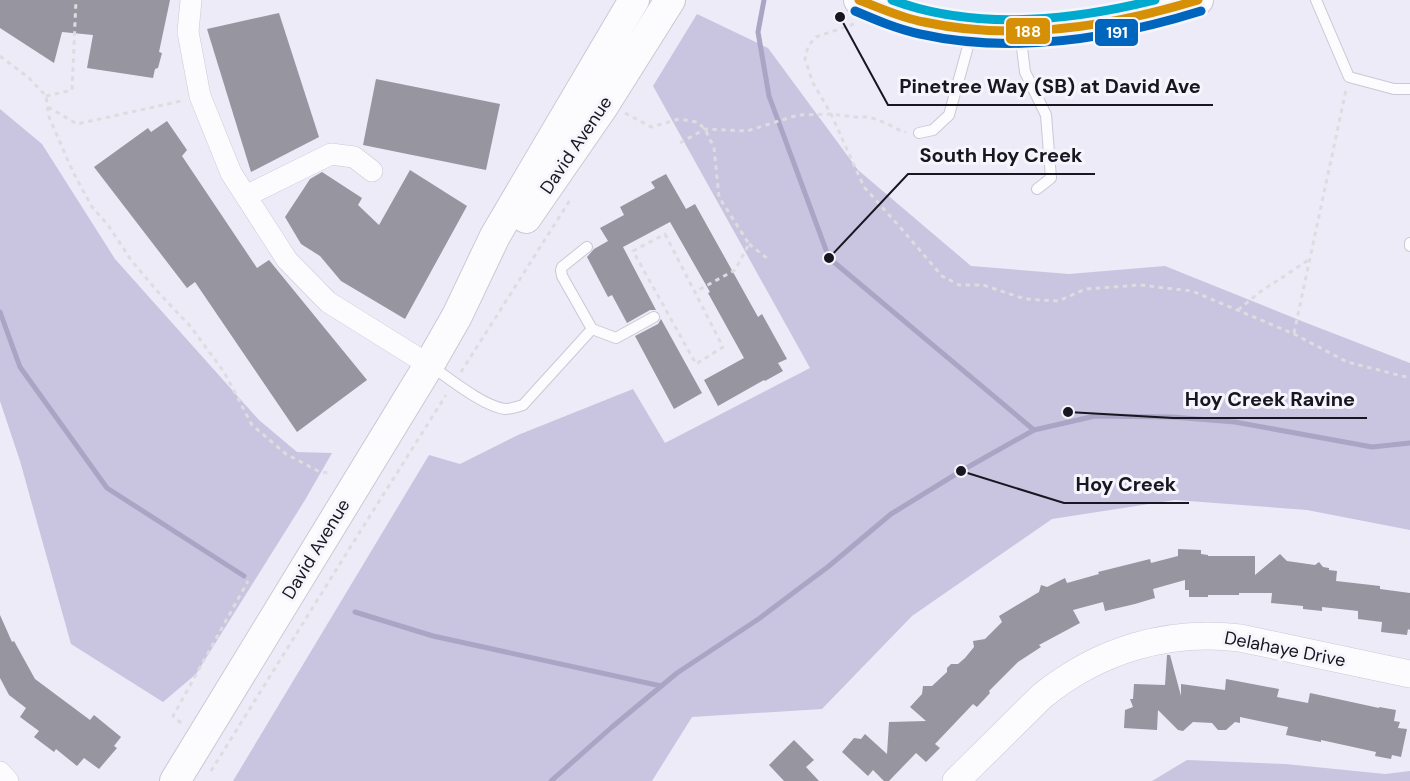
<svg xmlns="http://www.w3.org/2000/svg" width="1410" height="781" viewBox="0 0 1410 781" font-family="'DM Sans',sans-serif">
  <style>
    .forest { fill: #c9c4e0 }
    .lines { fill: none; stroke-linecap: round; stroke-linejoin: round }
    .stream { stroke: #aaa5c4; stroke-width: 5 }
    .building { fill: #97959f }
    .service-casing { stroke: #cac8d3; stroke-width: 12 }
    .minor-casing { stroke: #cac8d3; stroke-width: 22 }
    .tertiary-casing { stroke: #cac8d3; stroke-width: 28 }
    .secondary-casing { stroke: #cac8d3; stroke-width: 32 }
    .path { stroke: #dddde0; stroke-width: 3; stroke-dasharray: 4.5 4.5; stroke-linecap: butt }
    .service { stroke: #fcfcfe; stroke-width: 10 }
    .minor { stroke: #fcfcfe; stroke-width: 21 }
    .tertiary { stroke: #fcfcfe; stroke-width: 27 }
    .secondary { stroke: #fcfcfe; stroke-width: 30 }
    .bus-1-casing { stroke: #f6f5fc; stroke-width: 14 }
    .bus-2-casing { stroke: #f6f5fc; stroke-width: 14 }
    .bus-3-casing { stroke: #f6f5fc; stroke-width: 14 }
    .bus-1 { stroke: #d69005; stroke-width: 9 }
    .bus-2 { stroke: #0065bd; stroke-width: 9 }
    .bus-3 { stroke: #00a9ce; stroke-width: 9 }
    .labels { text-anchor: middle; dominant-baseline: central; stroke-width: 6; stroke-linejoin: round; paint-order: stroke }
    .street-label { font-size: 18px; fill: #181620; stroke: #f6f5fc }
    .leader { fill: none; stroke: #181620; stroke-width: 2 }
    .callout-dot { fill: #181620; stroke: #f6f5fc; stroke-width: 2 }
    .callout-label { font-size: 20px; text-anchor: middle; font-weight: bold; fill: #181620; stroke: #f6f5fc; stroke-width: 6; stroke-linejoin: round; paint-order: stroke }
    .line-badge { stroke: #f6f5fc; stroke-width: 2 }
    .badge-label { font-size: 16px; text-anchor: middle; font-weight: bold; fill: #fff }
  </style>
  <rect width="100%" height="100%" fill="#edebf8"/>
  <!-- forest -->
  <g class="forest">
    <path d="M697,14L768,48L858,170L971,266L1069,274L1165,266L1304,322L1410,363V530L1307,510L1175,500L1052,519L912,616L822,709L692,717L652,781H233L429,455L460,464L518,435L633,389L665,443L810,368L653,86Z"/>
    <path d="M0,109L42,144L115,259L259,420L297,452L332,453L305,500L196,674L163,702L71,644L20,461L0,401Z"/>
    <path d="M1187,760L1285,764L1385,774L1410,771V781H1152Z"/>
  </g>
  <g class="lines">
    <!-- stream -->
    <g class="stream">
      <path d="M764,0L758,32L769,96L829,258L1034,430"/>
      <path d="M0,312L20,367L107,488L244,576"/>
      <path d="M355,612L433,636L661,686"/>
      <path d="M551,781L612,727L677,673L760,618L829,566L891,514L961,471L1034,430L1095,416L1172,417L1235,422L1372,447L1410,443"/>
    </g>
  </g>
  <!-- building -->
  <g class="building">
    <path d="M0,0H170L159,52L162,53L158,68L155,69L153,78L87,68L93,35L62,32L54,63L0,28Z"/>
    <path d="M279,13L319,137L251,172L207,29Z"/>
    <path d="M376,79L500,104L486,170L363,145Z"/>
    <path d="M167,121L187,150L182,156L257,268L269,260L367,380L297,432L195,282L187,288L94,167L148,128L151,132Z"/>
    <path d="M410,170L467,206L405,319L341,281L320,256L301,244L285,217L310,179L322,172L362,198L358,205L379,225Z"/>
    <path d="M666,174L686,209L695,204L758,317L762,314L787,359L778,363L783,371L765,381L764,380L718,406L704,380L744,358L708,293L710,292L670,222L623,247L656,310H650L627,323L612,295L608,297L587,257L594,249L608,241L600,228L624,215L620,207L655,188L651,182Z"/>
    <path d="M661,319L702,393L674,409L635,336L658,324Z"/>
    <path d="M1178,549L1201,550V554L1208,555V556H1255V575L1280,554L1287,561L1315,565L1319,562L1323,567L1329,568V570L1337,571L1336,581L1380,586V589L1410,593V630L1408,629L1407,635L1381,632L1382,622L1358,619V611L1322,607V611L1303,609V606L1271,603L1272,593H1239V595H1208V597H1189V590H1185V580L1153,589L1155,598L1135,604L1105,611L1103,602L1073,610L1080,623L1039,645L1041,647L1018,662L989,691L990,693L977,707L973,704L935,744L940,748L926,762L916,753L889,781H884L873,770L868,776L842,752L854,738L861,739L865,734L887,754L889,722L926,721L910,707L922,694L923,686H932L947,672V668L951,664H958L965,658L974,647L973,641L985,639L1002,622L999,616L1039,592L1041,585L1047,587L1065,578L1067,583L1099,574L1098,572L1150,559L1151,563L1178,556Z"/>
    <path d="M0,615L12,642L14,641L35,679L90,720L94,715L121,737L114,746L117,748L99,769L84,758L77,766L56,749L54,752L34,737L39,731L20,717L26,708L9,695L0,678Z"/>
    <path d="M1167,655H1170L1181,696V684L1225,690L1226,679L1279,689L1277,697L1308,703L1310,693L1379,708V707L1396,710L1394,721L1400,722L1398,728L1407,729L1401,757L1392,755L1391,759L1375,756L1376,752L1321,740V742L1286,735L1288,727L1240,717V723L1235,722L1226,730H1218L1212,723L1193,722L1183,731L1178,730L1158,710L1157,730L1124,728L1125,710L1133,707L1130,699H1133L1134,684L1165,685Z"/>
    <path d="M794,740L814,760L806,767L819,781H784L769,765Z"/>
  </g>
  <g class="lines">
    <!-- service casing -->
    <g class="service-casing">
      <g id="service">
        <path d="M1316,0L1349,77L1394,89H1410"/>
        <path d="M1020,32L1025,72L1046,115L1051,178L1037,189"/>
        <path d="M919,133L933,130L949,115L972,32"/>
        <path d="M1410,243V246"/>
        <path d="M587,247L562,267L561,270L562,276L592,329L616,338L654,317"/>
        <path d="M431,366C450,379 483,406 505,409C511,409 517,407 523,405L592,329"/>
      </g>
    </g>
    <!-- minor casing -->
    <g class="minor-casing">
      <g id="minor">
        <path d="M191,0L188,32L200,96L231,173L287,260L328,302L429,365"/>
        <path d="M246,196L331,154L354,157L372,171"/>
        <path d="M0,772L8,781"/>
      </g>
    </g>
    <!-- tertiary casing -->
    <g class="tertiary-casing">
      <path id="tertiary" d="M956,781L1042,696C1099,650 1168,629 1240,638L1410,674"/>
    </g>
    <!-- secondary casing -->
    <g class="secondary-casing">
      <g id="secondary">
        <path d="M859,0C882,9 907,20 932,24C1021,40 1113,28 1198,0"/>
        <path d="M526,218L602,108L670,0"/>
        <path d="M175,781L429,365L457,316L495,236L634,0"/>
      </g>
    </g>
    <!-- path -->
    <g class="path">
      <path d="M854,24L816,37L808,46L805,59L813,83L831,114L864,187L899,226L942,276L959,285H983L1025,299L1058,301L1086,289L1140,285L1192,291L1294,334L1347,362L1410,378"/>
      <path d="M0,56L29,78L46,96L49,117L73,172L92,207L108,225L131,260L158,292L191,327L224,372L252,425L286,454L320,472L330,473"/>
      <path d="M46,96L72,90L76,0"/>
      <path d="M48,107L77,124L181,101"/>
      <path d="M625,113L651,127L679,119L697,122L705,129L714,148L719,197L749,244L735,270L695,292"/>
      <path d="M680,143L705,129L747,131L798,115L831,114L854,117H869L886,123L901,131L906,132"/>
      <path d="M665,234L723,347L696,364L633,251Z"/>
      <path d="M749,244L768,259"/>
      <path d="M1238,310L1260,292L1310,259"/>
      <path d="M1294,333L1346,90"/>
      <path d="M461,372L570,200"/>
      <path d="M181,723L173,716L248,581"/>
      <path d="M211,771L351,546L446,395"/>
    </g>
    <!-- service -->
    <use href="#service" class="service"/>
    <!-- minor -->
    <use href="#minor" class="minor"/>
    <!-- tertiary -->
    <use href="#tertiary" class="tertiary"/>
    <!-- secondary -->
    <use href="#secondary" class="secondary"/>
    <!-- bus-1 casing -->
    <g class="bus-1-casing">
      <path id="bus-1" d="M859,0C880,8 901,18 924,22C1015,42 1110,27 1198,0"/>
    </g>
    <!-- bus-2 casing -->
    <g class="bus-2-casing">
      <path id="bus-2" d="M855,11C876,20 897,29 920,34C1014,55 1111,39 1201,11"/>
    </g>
    <!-- bus-3 casing -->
    <g class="bus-3-casing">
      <path id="bus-3" d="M892,0C975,31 1071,21 1155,0"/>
    </g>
    <!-- bus-1 -->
    <use href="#bus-1" class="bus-1"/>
    <!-- bus-2 -->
    <use href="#bus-2" class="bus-2"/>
    <!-- bus-3 -->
    <use href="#bus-3" class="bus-3"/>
  </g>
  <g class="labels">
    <!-- street labels -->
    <g class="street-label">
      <text transform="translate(576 145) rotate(-56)">David Avenue</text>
      <text transform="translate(316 549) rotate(-59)">David Avenue</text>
      <text transform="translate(1285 649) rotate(11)">Delahaye Drive</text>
    </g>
  </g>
  <!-- callouts -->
  <path class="leader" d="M840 17L888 105H1213M829 258L908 174H1095M1068 412L1173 418H1367M961 471L1064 503H1189"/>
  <g class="callout-dot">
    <circle cx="840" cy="17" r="6"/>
    <circle cx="829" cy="258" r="6"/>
    <circle cx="1068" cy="412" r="6"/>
    <circle cx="961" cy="471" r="6"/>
  </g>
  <g class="callout-label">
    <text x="1050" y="93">Pinetree Way (SB) at David Ave</text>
    <text x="1001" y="162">South Hoy Creek</text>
    <text x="1270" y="406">Hoy Creek Ravine</text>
    <text x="1126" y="491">Hoy Creek</text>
  </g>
  <g class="line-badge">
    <rect x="1005" y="17" width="46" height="28" rx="6" fill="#d69005"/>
    <rect x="1094" y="18" width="45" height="29" rx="6" fill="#0065bd"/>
  </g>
  <g class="badge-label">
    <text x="1028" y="37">188</text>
    <text x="1117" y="38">191</text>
  </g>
</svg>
